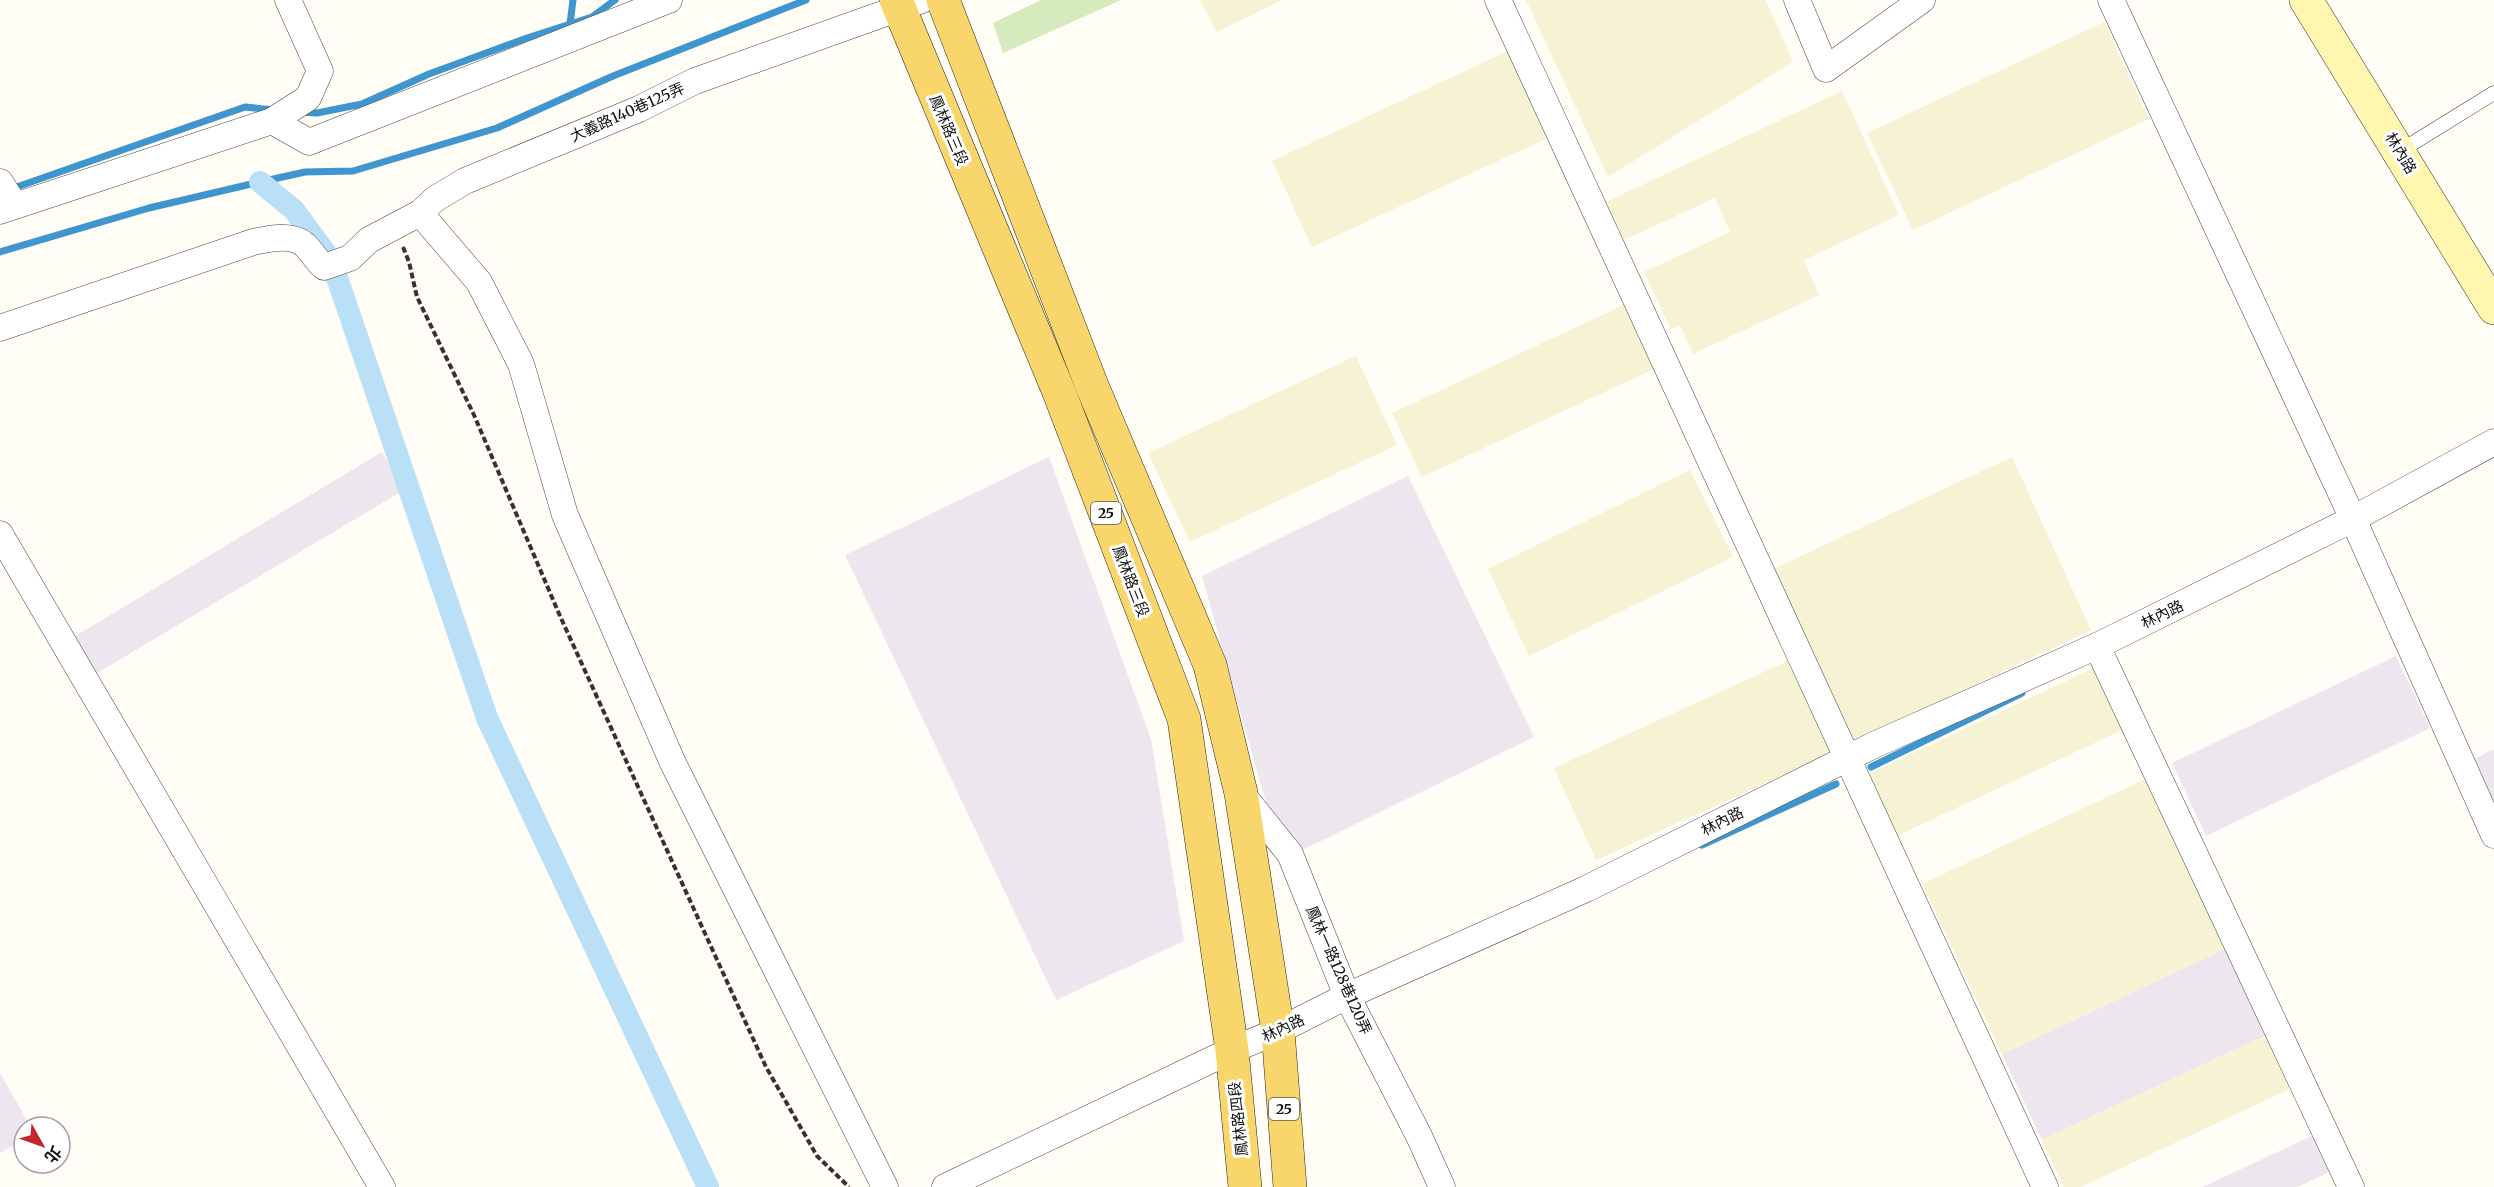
<svg xmlns="http://www.w3.org/2000/svg" width="2494" height="1187" viewBox="0 0 2494 1187" font-family="Merriweather,'Noto Sans TC',serif">
  <style>
    .industrial { fill: #eee6ef }
    .farmland { fill: #f6f3d4 }
    .green { fill: #d5ebbd }
    .lines { fill: none; stroke-linecap: round; stroke-linejoin: round }
    .stream { stroke: #3f96cf; stroke-width: 7 }
    .canal { stroke: #b9e0f7; stroke-width: 22 }
    .lane-casing { stroke: #444; stroke-width: 15 }
    .street-casing { stroke: #444; stroke-width: 27 }
    .secondary-casing { stroke: #333; stroke-width: 34 }
    .primary-casing { stroke: #222; stroke-width: 34 }
    .path { stroke: #333; stroke-width: 4; stroke-dasharray: 6 3; stroke-linecap: butt }
    .lane { stroke: #fff; stroke-width: 14 }
    .street { stroke: #fff; stroke-width: 26 }
    .secondary { stroke: #fff6b0; stroke-width: 33 }
    .primary { stroke: #f9d66b; stroke-width: 33 }
    .labels { text-anchor: middle; dominant-baseline: central; stroke-width: 6; stroke-linejoin: round; paint-order: stroke }
    .shield { fill: #fff; stroke: #585858; stroke-width: 1.5 }
    .shield-label { font-size: 14px; font-weight: bold; fill: #111 }
    .street-label { font-size: 15px; fill: #111; stroke: #fff }
  </style>
  <rect width="100%" height="100%" fill="#fffdf5"/>
  <!-- industrial -->
  <g class="industrial">
    <path d="M382,452L404,490L94,675L72,638Z"/>
    <path d="M1049,457L1151,739L1184,941L1056,1000L845,555Z"/>
    <path d="M1408,476L1534,737L1282,860L1202,576Z"/>
    <path d="M2396,656L2430,728L2206,836L2172,763Z"/>
    <path d="M2494,749V813L2470,761Z"/>
    <path d="M2235,944L2275,1031L2042,1140L2002,1054Z"/>
    <path d="M0,1073L31,1127H24V1140L0,1153Z"/>
    <path d="M2322,1131L2339,1167L2298,1187H2203Z"/>
  </g>
  <!-- farmland -->
  <g class="farmland">
    <path d="M1200,0H1282L1217,32Z"/>
    <path d="M1526,0H1766L1793,62L1608,177Z"/>
    <path d="M2104,22L2149,119L1913,230L1867,133Z"/>
    <path d="M1510,50L1550,137L1312,247L1272,161Z"/>
    <path d="M1842,91L1899,215L1804,260L1819,295L1693,354L1680,325L1671,329L1644,272L1730,232L1715,198L1624,240L1606,202Z"/>
    <path d="M1626,304L1656,368L1422,477L1392,413Z"/>
    <path d="M1356,356L1397,445L1190,542L1148,453Z"/>
    <path d="M2012,457L2091,630L1853,742L1773,569Z"/>
    <path d="M1690,470L1733,557L1529,656L1488,569Z"/>
    <path d="M1794,658L1836,751L1596,860L1554,768Z"/>
    <path d="M2106,662L2135,724L1897,836L1869,774Z"/>
    <path d="M2156,774L2235,944L2002,1054L1922,884Z"/>
    <path d="M2275,1031L2300,1084L2081,1187H2064L2042,1140Z"/>
  </g>
  <!-- green -->
  <path class="green" d="M1041,0H1121L1003,53L993,23Z"/>
  <g class="lines">
    <!-- stream -->
    <g class="stream">
      <path d="M570,24L573,0"/>
      <path d="M300,112L317,113L362,104L429,74L527,38L592,17L615,0"/>
      <path d="M11,189L245,107L274,110"/>
      <path d="M0,252L149,208L260,182L305,172L353,171L497,128L613,76L806,0"/>
      <path d="M1871,767L2022,693"/>
      <path d="M1702,845L1836,784"/>
    </g>
    <!-- canal -->
    <path class="canal" d="M260,182L294,210L331,260L487,718L708,1187"/>
    <!-- lane casing -->
    <g class="lane-casing">
      <path id="lane" d="M2400,151L2494,93"/>
    </g>
    <!-- street casing -->
    <g class="street-casing">
      <g id="street">
        <path d="M1498,0L2045,1187"/>
        <path d="M1797,0L1826,69L1922,0"/>
        <path d="M2111,0L2353,519L2494,835"/>
        <path d="M272,121L309,142L669,0"/>
        <path d="M0,182L15,205"/>
        <path d="M0,211L272,121L308,98L320,71L288,0"/>
        <path d="M420,213L479,282L521,364L565,515L672,761L885,1187"/>
        <path d="M0,328L253,242C269,239 291,233 305,245C312,252 317,261 324,267L350,258L369,240L420,213L435,199L465,181L639,109L695,81L922,0"/>
        <path d="M0,534L382,1187"/>
        <path d="M2097,646L2351,1187"/>
        <path d="M1241,793L1290,854L1347,996L1419,1136L1442,1187"/>
        <path d="M945,1187L1232,1050L1278,1031L1347,996L1586,889L1876,744L2097,646L2353,519L2494,442"/>
      </g>
    </g>
    <!-- secondary casing -->
    <g class="secondary-casing">
      <path id="secondary" d="M2306,0L2494,308"/>
    </g>
    <!-- primary casing -->
    <g class="primary-casing">
      <g id="primary">
        <path d="M896,0L1059,392L1184,719L1232,1050L1245,1187"/>
        <path d="M943,0L1092,386L1210,665L1241,793L1278,1031L1290,1187"/>
      </g>
    </g>
    <!-- path -->
    <path class="path" d="M403,247L409,262L417,297L474,415L560,616L766,1067L817,1156L849,1187"/>
    <!-- lane -->
    <use href="#lane" class="lane"/>
    <!-- street -->
    <use href="#street" class="street"/>
    <!-- secondary -->
    <use href="#secondary" class="secondary"/>
    <!-- primary -->
    <use href="#primary" class="primary"/>
  </g>
  <g class="labels">
    <!-- shield labels -->
    <g class="shield">
      <rect x="1091" y="502" width="30" height="22" rx="4.5"/>
      <rect x="1269" y="1098" width="30" height="22" rx="4.5"/>
    </g>
    <g class="shield-label">
      <text x="1106" y="513">25</text>
      <text x="1284" y="1109">25</text>
    </g>
    <!-- street labels -->
    <g class="street-label">
      <text transform="translate(627 112) rotate(-24)">大義路140巷125弄</text>
      <text transform="translate(949 130) rotate(67)">鳳林路三段</text>
      <text transform="translate(2401 153) rotate(59)">林內路</text>
      <text transform="translate(1131 581) rotate(69)">鳳林路三段</text>
      <text transform="translate(2162 614) rotate(-26)">林內路</text>
      <text transform="translate(1722 821) rotate(-27)">林內路</text>
      <text transform="translate(1339 970) rotate(66)">鳳林一路128巷120弄</text>
      <text transform="translate(1283 1028) rotate(-25)">林內路</text>
      <text transform="translate(1238 1119) rotate(-96)">鳳林路四段</text>
    </g>
  </g>
  <!-- north arrow -->
  <g transform="translate(42 1145) rotate(130)"><circle r="28" fill="#ffffff" stroke="#a0a0a0" stroke-width="1.5"/>
  <path d="M0-4.5L10 22L0 15L-10 22Z" fill="#c4262e"/>
  <text y="-9" font-size="16" font-weight="bold" text-anchor="middle" fill="#111111">北</text>
  </g>
</svg>
